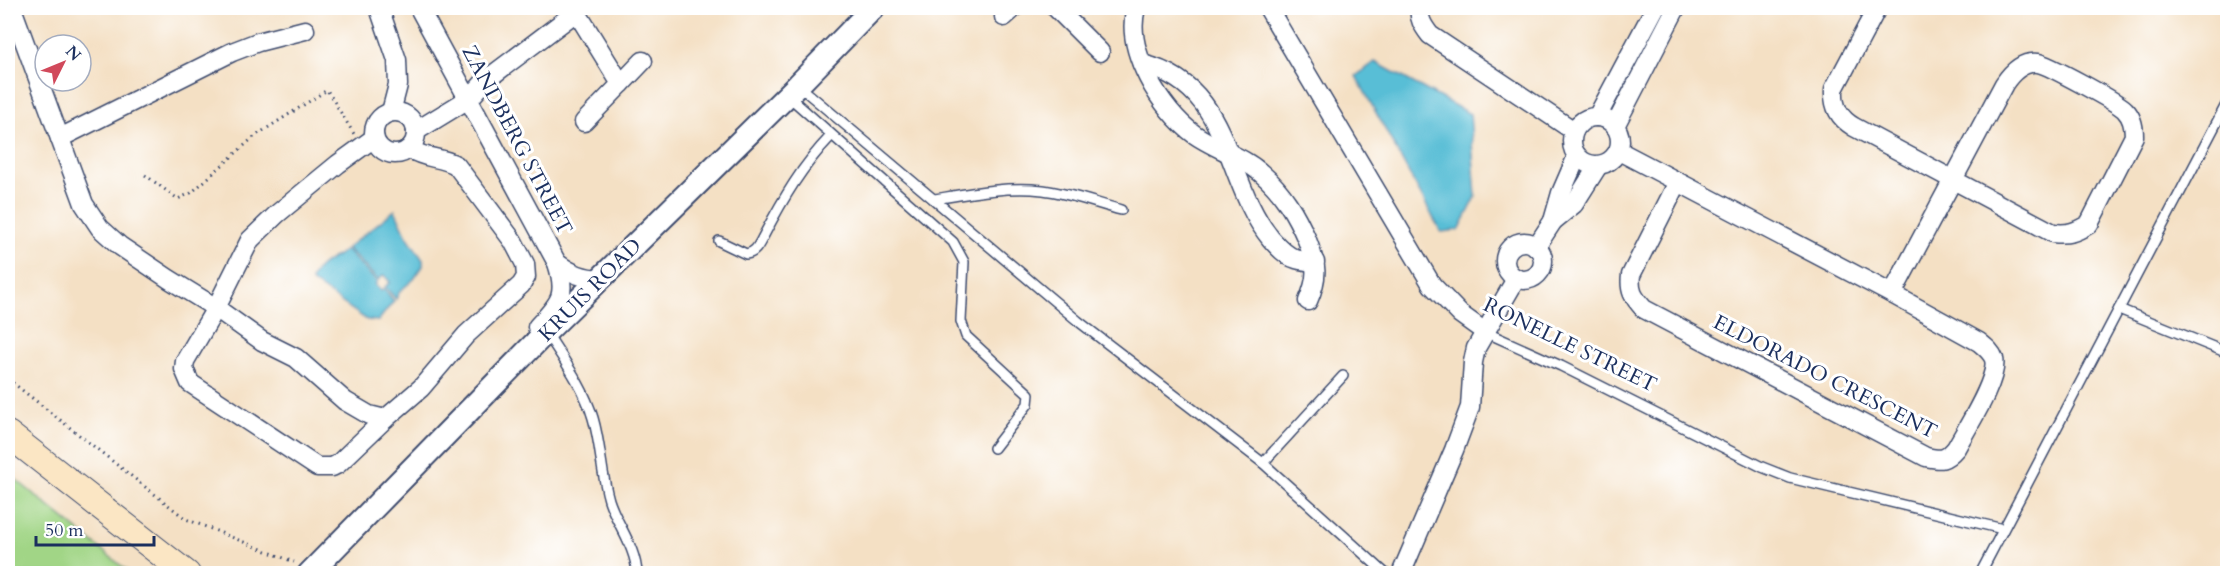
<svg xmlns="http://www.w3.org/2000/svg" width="2235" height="581" viewBox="0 0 2235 581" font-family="Cardo,serif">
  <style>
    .green { fill: #a1d586; stroke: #5e8272; stroke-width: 1.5 }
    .water { fill: #58bed6; stroke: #3a769a; stroke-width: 1.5 }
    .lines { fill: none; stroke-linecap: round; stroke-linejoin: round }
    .service-casing { stroke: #3c4a6d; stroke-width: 12 }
    .minor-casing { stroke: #3c4a6d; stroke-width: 21 }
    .tertiary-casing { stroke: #3c4a6d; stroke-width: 26 }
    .secondary-casing { stroke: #3c4a6d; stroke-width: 28 }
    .path { stroke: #3c4a6d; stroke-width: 3; stroke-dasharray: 1.5 4.5; stroke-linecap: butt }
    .service { stroke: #fff; stroke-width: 9 }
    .minor { stroke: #fff; stroke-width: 18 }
    .tertiary { stroke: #fff; stroke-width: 22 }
    .secondary { stroke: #fbe6c4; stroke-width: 26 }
    .labels { text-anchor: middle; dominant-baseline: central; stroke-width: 6; stroke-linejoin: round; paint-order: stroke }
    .street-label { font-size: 21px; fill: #1b2f5e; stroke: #fff }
  </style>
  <rect width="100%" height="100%" fill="#fff"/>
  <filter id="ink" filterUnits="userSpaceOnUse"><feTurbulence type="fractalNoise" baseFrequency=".0167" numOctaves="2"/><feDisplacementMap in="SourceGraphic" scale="12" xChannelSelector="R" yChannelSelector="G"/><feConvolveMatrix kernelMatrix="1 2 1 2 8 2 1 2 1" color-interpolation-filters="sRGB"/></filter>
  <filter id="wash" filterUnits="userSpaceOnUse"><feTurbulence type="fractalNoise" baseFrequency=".008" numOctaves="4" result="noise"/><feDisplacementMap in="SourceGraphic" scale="24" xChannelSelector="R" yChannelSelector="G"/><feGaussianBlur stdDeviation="1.35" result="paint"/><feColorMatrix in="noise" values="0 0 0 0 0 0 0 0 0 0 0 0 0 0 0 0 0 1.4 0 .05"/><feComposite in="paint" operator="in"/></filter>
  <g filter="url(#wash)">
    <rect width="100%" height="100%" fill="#f4e0c4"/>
    <!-- green -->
    <path class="green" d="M8,473L130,573H8Z"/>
    <!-- water -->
    <g class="water">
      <path d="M1375,62L1470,114L1476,197L1459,230L1441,232L1356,76Z"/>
      <path d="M395,210L407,236L423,260V266L414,279L400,291L396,299L385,287L390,282L384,275L378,280L347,248Z"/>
      <path d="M346,250L377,282L375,285L381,291L384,289L394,301L378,321L367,320L311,281C314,266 334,258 346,250Z"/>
    </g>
  </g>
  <g filter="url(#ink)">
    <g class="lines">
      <!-- service casing -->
      <g class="service-casing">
        <g id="service">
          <path d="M798,85L1078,321L1263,463L1343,376"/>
          <path d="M787,95L953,242L964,262L961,321L966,336L1029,394L1028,404L994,448"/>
          <path d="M935,199C971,193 1006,186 1043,190C1069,193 1095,203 1121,210"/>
          <path d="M719,241L746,254C756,253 759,244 764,235C783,199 802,166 831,136"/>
          <path d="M2119,309L2228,353"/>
          <path d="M546,332C563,359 584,387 593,418C601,445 601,473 609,500C617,525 636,547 637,574"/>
          <path d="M1485,332L1561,366L1762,467L1790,478L2003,529"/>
          <path d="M1263,463L1386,574"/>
          <path d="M1980,574L2228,101"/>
        </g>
      </g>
      <!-- minor casing -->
      <g class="minor-casing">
        <g id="minor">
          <path d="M12,8L84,204L100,228L120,246L169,279L216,308L262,341L296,358L345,401L369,415L385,419L421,388L466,335L521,285L526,277L525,264L513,241L456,165C440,156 427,160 410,149"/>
          <path d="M379,8L397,60L398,85L391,112"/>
          <path d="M419,8L557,263C568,297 559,303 537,327"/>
          <path d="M574,8L621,84L584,122"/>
          <path d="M1056,8L1100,52"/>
          <path d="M1136,8C1124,50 1161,110 1194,134C1215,149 1242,156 1261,173C1283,192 1296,214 1307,240C1317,266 1319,276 1308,301"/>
          <path d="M1268,8L1432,285L1460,314L1485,332"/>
          <path d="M1420,8C1418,18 1423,26 1430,35L1574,131"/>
          <path d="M1877,8L1834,89C1833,107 1839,118 1854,127L2053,233C2068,235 2076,232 2089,224L2134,136C2134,127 2133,118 2125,110C2119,103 2047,64 2038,63C2023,61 2012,72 2004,84L1892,294"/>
          <path d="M1004,17L1014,8"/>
          <path d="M1142,64C1233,86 1222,179 1271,239C1278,247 1286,256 1296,259C1302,261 1309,261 1315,262"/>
          <path d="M621,84L643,61"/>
          <circle cx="395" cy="133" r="21"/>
          <circle cx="1596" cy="141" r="24"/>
          <path d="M1597,117L1655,8"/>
          <path d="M1615,126L1676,8"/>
          <path d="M416,131L470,98L486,80L576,12"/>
          <path d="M60,138L232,52L258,42L305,30"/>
          <path d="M374,138L338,164L277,214L250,240L216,308L185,361L184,369L190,383L317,467H332L338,464L385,419"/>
          <path d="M1619,151L1892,294L1979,342C1985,347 1991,351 1994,359C1999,379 1966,429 1956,448C1945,461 1941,460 1926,457L1644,309C1633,297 1629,291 1631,275L1678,182"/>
          <path d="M1553,221L1561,193L1577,156"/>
          <circle cx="1524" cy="261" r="19"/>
          <path d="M1536,247L1553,221L1574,204L1598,166"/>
          <path d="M557,263C572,274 583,278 601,279"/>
          <path d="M1401,574L1454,450L1470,407L1473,362L1476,348L1516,279"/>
        </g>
      </g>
      <!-- tertiary casing -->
      <g class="tertiary-casing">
        <path id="tertiary" d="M309,574L546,332L798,85L873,8"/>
      </g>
      <!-- secondary casing -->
      <g class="secondary-casing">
        <path id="secondary" d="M8,434L187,574"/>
      </g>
      <!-- path -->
      <g class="path">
        <path d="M145,175L178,199L191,193L255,136L327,90L354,134"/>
        <path d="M8,379L186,519L294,562"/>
      </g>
      <!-- service -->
      <use href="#service" class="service"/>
      <!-- minor -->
      <use href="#minor" class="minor"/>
      <!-- tertiary -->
      <use href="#tertiary" class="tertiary"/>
      <!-- secondary -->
      <use href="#secondary" class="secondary"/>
    </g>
  </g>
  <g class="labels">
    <!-- street labels -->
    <g class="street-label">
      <text transform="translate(517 140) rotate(62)">ZANDBERG STREET</text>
      <text transform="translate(590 290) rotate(-45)">KRUIS ROAD</text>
      <text transform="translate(1570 345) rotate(26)">RONELLE STREET</text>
      <text transform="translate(1825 377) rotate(27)">ELDORADO CRESCENT</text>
    </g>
  </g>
  <!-- margin -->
  <rect width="2235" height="581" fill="none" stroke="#fff" stroke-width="30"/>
  <!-- north arrow -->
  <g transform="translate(63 63) rotate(47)"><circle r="28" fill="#ffffff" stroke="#a4acbf" stroke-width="1.5"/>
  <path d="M0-4.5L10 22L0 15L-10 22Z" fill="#d1495b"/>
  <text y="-9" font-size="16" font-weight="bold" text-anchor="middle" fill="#1b2f5e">N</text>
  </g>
  <!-- scale -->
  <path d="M36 536v9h118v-9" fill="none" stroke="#1b2f5e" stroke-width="3"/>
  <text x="45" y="536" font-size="18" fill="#1b2f5e" stroke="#ffffff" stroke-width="4.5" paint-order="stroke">50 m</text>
</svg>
